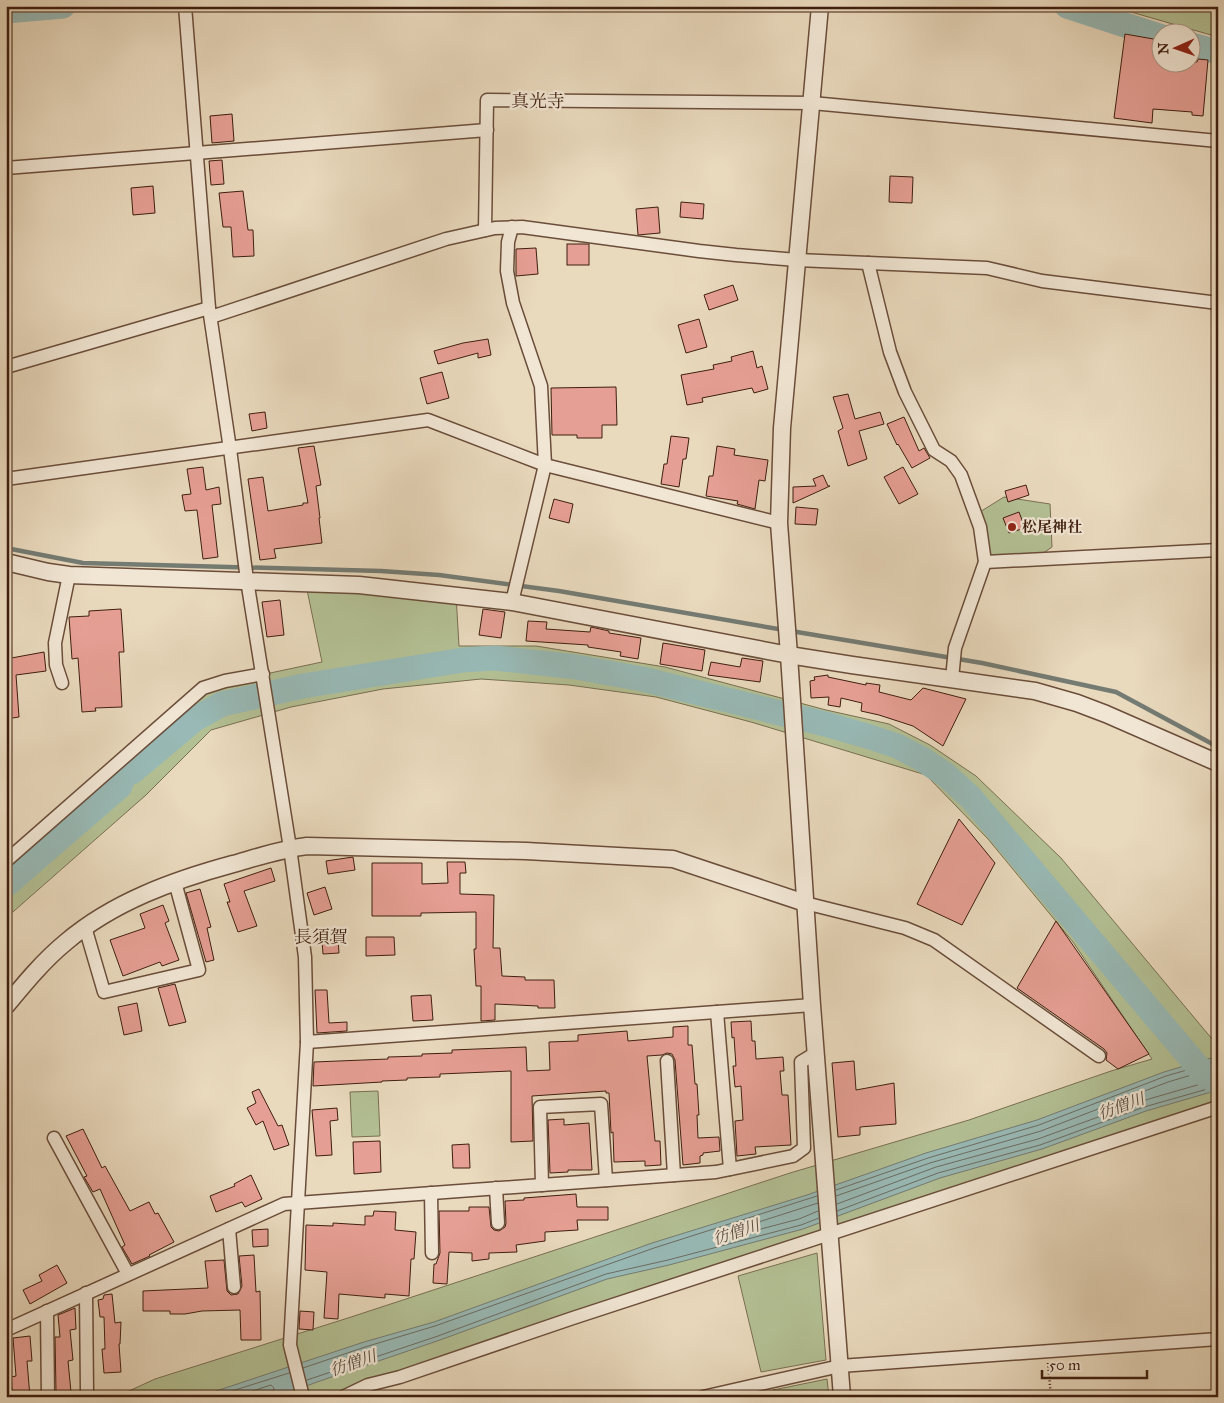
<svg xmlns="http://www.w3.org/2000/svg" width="1224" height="1403" viewBox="0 0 1224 1403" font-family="'IM FELL Great Primer','Noto Serif JP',serif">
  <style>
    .green { fill: #b3c094; stroke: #796f52 }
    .water { fill: #98b9b5; stroke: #747b73 }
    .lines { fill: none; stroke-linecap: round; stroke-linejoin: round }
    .shore { stroke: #6c6c62; stroke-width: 1 }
    .stream { stroke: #747b73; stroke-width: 4.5 }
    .river { stroke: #98b9b5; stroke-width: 25 }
    .building { fill: #e69f94; stroke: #3f1e0f }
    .minor-casing { stroke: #6a4d3a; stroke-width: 15 }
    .tertiary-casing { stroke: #6a4d3a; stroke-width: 19 }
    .path { stroke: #3f1e0f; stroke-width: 2.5; stroke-dasharray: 1 2.5; stroke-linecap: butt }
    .minor { stroke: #f1e6d4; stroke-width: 12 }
    .tertiary { stroke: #f1e6d4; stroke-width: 16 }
    .poi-dot { fill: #8f2418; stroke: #f1e6d4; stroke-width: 2 }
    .labels { text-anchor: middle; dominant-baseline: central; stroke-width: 4.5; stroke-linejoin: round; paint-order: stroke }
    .poi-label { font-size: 15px; font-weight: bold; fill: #3f1e0f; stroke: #f1e6d4; text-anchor: start }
    .water-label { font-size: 16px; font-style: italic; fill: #5a4c41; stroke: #f1e6d4 }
    .quarter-label { font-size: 18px; fill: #3f1e0f; stroke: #f1e6d4 }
  </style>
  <rect width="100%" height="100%" fill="#e9d9bd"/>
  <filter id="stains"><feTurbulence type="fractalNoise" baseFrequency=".004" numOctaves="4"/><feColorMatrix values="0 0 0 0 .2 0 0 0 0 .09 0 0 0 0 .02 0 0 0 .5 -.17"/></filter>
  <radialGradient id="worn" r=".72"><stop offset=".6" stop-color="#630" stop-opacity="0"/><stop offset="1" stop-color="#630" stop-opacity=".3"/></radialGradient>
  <!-- green -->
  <g class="green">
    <path d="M1110,6H1218V37Z"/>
    <path d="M1004,497L1050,504L1052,547L1033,560L985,562L975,515Z"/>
    <path d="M306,585L456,595L459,646H536L665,667L826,710L889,724L930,745L976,776L1061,858L1212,1039L1218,1037V1107L1007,1169L848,1228L396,1378L328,1397H116L155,1379L348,1318L790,1173L969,1120L1111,1071L1152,1059L1073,942L988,839L926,775L751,722L656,697L569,685L481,679L383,689L291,707L211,730L146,795L6,918V861L209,686L322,662Z"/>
    <path d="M378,1091L380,1136L352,1137L350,1092Z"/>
    <path d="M817,1253L826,1360L761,1372L738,1276Z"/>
    <path d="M827,1379L829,1397H774L773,1390Z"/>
  </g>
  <!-- water -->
  <path class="water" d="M1218,1056V1090L1146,1111L1042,1149L940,1178L803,1229L669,1265L607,1279L440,1340L317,1382L277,1397H198L364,1342L434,1322L652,1243L807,1195L926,1153L1037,1120L1164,1072Z"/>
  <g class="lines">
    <!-- shore -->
    <g class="shore">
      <path d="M836,1190L928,1158L1039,1125L1166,1076L1218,1061"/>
      <path d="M836,1196L930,1163L1041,1131L1168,1082L1218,1067"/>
      <path d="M818,1203L718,1235L716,1238L719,1240L799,1219L818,1211"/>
      <path d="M837,1204L936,1167L1038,1139L1142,1101L1218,1079"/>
      <path d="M837,1211L938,1173L1040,1145L1144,1107L1218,1086"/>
      <path d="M303,1368L365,1347L435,1326L654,1248L817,1196"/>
      <path d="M307,1380L438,1336L606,1274L668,1260L801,1225L819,1218"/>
      <path d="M213,1397L289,1373"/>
      <path d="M234,1397L271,1385L274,1388L272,1397"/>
    </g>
    <!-- stream -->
    <g class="stream">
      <path d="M6,548L83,563L381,571L439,575L559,591L784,630"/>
      <path d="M791,631L982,663L1116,692L1218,747"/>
    </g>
    <!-- river -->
    <g class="river">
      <path d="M1067,6L1162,37"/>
      <path d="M6,11L63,6"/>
      <path d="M1192,45L1218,52"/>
      <path d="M6,885L120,786L124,775L132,772L195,719L222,704L303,686L463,660L495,658L576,667L642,679L825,724L870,737L897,746L922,759L946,775L971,798L1204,1074L1218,1083"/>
    </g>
  </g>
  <!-- building -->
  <g class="building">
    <path d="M1125,34L1159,40L1157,62H1197L1198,59L1208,60L1203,116L1192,115V112L1153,109L1152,123L1114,118Z"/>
    <path d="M232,114L234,141L212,143L210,116Z"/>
    <path d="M222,160L224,184L211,185L209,161Z"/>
    <path d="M890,176L913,177L912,203L889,202Z"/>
    <path d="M153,186L155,213L133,215L131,188Z"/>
    <path d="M243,191L248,230H253L254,256L233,257L231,227H223L219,193Z"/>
    <path d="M681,202L704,204L703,219L680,217Z"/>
    <path d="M658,207L660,233L638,235L636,209Z"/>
    <rect x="567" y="244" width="22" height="21"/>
    <path d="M536,248L538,274L516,276V249Z"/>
    <path d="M733,285L738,300L709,310L704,295Z"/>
    <path d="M699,319L707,347L686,353L678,325Z"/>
    <path d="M488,339L491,355L478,358V353L438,364L434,351L463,343Z"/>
    <path d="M753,351L757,368L762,366L768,389L754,393L752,388L702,398L703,402L687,405L681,375L714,369L713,365L732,361L731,357Z"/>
    <path d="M442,372L449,398L427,404L420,378Z"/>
    <path d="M616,387L617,425H602V438H577V435H552L551,388Z"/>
    <path d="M848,394L855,419L880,412L884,424L859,431L867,459L848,466L838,431L843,428L833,397Z"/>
    <path d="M265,412L267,428L252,431L249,414Z"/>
    <path d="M904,417L919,451L924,448L930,458L912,468L898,444L897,445L887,424Z"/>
    <path d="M671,436L689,438L686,459H683L679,487L661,484L664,464H667Z"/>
    <path d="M314,446L321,485L316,486L320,518H319L322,543L274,549L276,558L260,560L248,479L263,477L268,511L303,505V503H308L298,448Z"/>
    <path d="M717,446L735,449L734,455L768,460L765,481L759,480L755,509L737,504L738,501L706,496L709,476H713Z"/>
    <path d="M203,467L206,490L219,487L221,504L212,505L218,557L203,559L197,510L185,511L182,495L191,494L187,469Z"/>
    <path d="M903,467L918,494L899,504L884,477Z"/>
    <path d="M823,475L828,486H830L793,503V487L816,486L813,479Z"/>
    <path d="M1026,485L1029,495L1008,502L1005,491Z"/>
    <path d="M554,499L573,504L569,523L549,518Z"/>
    <path d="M796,507L818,509L816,525L795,524Z"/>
    <path d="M1019,512L1025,528L1009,533L1003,518Z"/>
    <path d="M280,600L284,635L267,637L262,602Z"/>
    <path d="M121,609L124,652H119L122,707L95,708L96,711L82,712L78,658L72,659L69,617L89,616V611Z"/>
    <path d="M483,609L505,612L501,638L479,635Z"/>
    <path d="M528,621L547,622L546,629L590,632L591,627L609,631V633L641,638L638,659L620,656L621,652L588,647V645L526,641Z"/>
    <path d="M663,643L705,650L702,671L660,664Z"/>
    <path d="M44,652L46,671L16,675L19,717L6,719V659Z"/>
    <path d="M742,658L763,661L760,682L708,675L711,662L740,667Z"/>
    <path d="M828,675V677L866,685V683L880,685L879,692L911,700L923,688L966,699L943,746L913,726L879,715L861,711L862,703L841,698L840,707L828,705L829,697L811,698L810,681L815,680L814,677Z"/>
    <path d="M959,819L995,863L962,925L917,904Z"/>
    <path d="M353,857L355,870L328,874L326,861Z"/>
    <path d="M447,862H465L466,873H460V894L494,895L493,948H500L502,976L525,977V980H554L555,1008H538V1006L495,1004V1020L481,1021V986H476L474,949H476V912L421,913V916H372V863H422V884L448,883Z"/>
    <path d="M271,868L275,881L244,891L257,926L238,932L227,902H230L224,884Z"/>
    <path d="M325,887L332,909L314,915L307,893Z"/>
    <path d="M200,889L211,927L207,928L214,960L206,962L186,893Z"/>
    <path d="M163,905L169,921L165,923L179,960L162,966L160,962L123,976L110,940L145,928L140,914Z"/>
    <path d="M1056,921L1149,1054L1118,1069L1106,1060L1107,1053L1104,1049L1017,988Z"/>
    <path d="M366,937H394L395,955L366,956Z"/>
    <path d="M338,939L339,953L323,954L322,941Z"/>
    <path d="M175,984L186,1022L169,1026L158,988Z"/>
    <path d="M315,990H327L329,1023L347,1022V1031L317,1033Z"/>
    <path d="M431,995L433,1020L413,1021L411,996Z"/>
    <path d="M137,1003L142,1031L124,1035L118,1007Z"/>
    <path d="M751,1021L752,1041H755L756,1059L783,1057L784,1071H780L782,1095H788L791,1145L755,1147L756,1154L737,1156L735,1121L743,1120L741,1086L735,1087L733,1066H736L734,1037L732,1038L731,1022Z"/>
    <path d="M688,1026V1045H692L695,1084H697L699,1115H697L698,1138L719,1137L720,1151L703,1153V1155L700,1156V1163L683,1165L675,1060L672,1054L667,1053L662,1055L647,1056L655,1141H660L661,1165L645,1166V1161L614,1162L613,1132L611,1133L609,1093H606V1091L532,1096L533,1141L511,1142V1071L440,1074V1077L407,1078V1080L382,1081V1082L313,1086L314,1062L388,1059V1057L422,1056V1054L452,1053V1050L526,1047L527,1071L550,1070L549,1042L578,1041V1035L627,1031L628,1041L673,1037V1027Z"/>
    <path d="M854,1061L856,1090L894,1083L896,1124L860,1127V1135L838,1137L832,1063Z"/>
    <path d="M259,1089L278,1126L282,1125L289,1145L274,1150L263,1121L256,1125L247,1108L256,1103L252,1092Z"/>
    <path d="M337,1108L338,1120L330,1121L332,1155L316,1156L312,1110Z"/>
    <path d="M564,1119V1125L589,1123L592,1170H568V1172L550,1173L548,1120Z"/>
    <path d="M83,1129L102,1168L105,1166L130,1211L149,1202L155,1214L158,1213L174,1242L149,1255L150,1256L132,1264L122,1247L125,1245L100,1189L93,1192L84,1177L87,1176L66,1136Z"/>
    <path d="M380,1141L381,1172L354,1174L353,1142Z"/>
    <path d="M469,1144L470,1168H453L452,1145Z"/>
    <path d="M251,1175L262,1199L245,1207L242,1202L216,1212L210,1196L235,1186L234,1184Z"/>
    <path d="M576,1194L577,1207H608V1220H577L578,1230L545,1232V1241L516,1245L517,1252L489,1253V1259L472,1261V1253L449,1252L447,1284L433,1283L434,1264H436L440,1253L439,1211H469V1207H489L491,1227L494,1230L499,1231L505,1227L506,1223L505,1201L524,1200V1198Z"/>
    <path d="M374,1211L396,1212L395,1230L416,1232L414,1259H411L409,1296L385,1294V1298L339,1294L338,1319L324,1318L327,1272L305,1270L306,1225L333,1226V1223L365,1225V1216H373Z"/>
    <path d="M268,1229V1246L253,1247L252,1230Z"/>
    <path d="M254,1255L256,1292L260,1291L261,1340H241L240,1310L202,1311L185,1314H170V1311H143V1291L208,1288L205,1261L224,1260L227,1291L231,1295L238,1294L242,1286L239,1256Z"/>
    <path d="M57,1265L67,1283L30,1304L23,1290L42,1281L39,1275Z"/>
    <path d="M112,1294L115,1323L121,1322L120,1344H119L121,1372L104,1373L102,1349H105L104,1317H100L98,1300L103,1299L104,1295Z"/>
    <path d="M75,1308L76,1329L70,1330L73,1360L68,1361L71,1392L56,1393L55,1337H60L58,1315Z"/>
    <path d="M300,1311L314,1312L313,1330L299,1329Z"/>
    <path d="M30,1336L32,1361H27L30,1397H13L11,1377L16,1376L13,1338Z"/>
  </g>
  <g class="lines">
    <!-- minor casing -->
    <g class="minor-casing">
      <g id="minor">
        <path d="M185,6L209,308L230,449L247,580L290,848L305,957L307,1042L290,1345L303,1397"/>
        <path d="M6,168L487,130"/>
        <path d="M485,230L487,100L812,103L1218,141"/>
        <path d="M868,263L890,352L905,392L934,450L951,461L961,475L980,527L985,562L955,648L952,679"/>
        <path d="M211,317L446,239L495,228L522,227L699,251L736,255L797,260L987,268L1042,281L1218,303"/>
        <path d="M6,367L209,308"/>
        <path d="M6,479L428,420L545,465L779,523"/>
        <path d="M985,562L1218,550"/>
        <path d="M512,602L545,465L541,386L513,303L507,271L508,242L512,227"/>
        <path d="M62,683L56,665L55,643L69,575"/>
        <path d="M6,861L203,688L225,681L263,674"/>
        <path d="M805,903L905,928L934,940L1099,1056"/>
        <path d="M85,927L104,992L199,970L175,882"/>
        <path d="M717,1012L730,1169"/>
        <path d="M307,1042L812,1005"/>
        <path d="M667,1061L674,1175"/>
        <path d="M54,1138L128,1274"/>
        <path d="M542,1185L540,1107L601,1104L606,1180"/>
        <path d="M496,1188L498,1223"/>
        <path d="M431,1193L432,1253"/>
        <path d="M229,1229L234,1287"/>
        <path d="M86,1293L87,1392"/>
        <path d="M47,1311L48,1397"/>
        <path d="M6,1330L284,1204L716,1172L793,1156L804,1148L801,1062L816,1053"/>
        <path d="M343,1397L368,1385L400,1377L573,1318L1218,1107"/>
        <path d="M703,1397L840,1366L1218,1339"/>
      </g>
    </g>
    <!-- tertiary casing -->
    <g class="tertiary-casing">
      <g id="tertiary">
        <path d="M820,6L782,428L779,523L789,655L812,1005L842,1397"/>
        <path d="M6,562L48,572L69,575L359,585L512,602L789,655L852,665L1035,691L1077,703L1106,714L1218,763"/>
        <path d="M6,1006C25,983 43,961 66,942C113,902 174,880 233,864C258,857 282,849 307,846L526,851L673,859L805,903"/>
      </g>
    </g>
    <!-- path -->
    <path class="path" d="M1048,1363L1051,1397"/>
    <!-- minor -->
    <use href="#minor" class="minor"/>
    <!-- tertiary -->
    <use href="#tertiary" class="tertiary"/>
  </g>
  <!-- markers -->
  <circle class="poi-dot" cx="1012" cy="527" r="5"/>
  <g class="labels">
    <!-- poi labels -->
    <g class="poi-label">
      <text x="1022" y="527">松尾神社</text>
    </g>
    <!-- water labels -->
    <g class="water-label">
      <text transform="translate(1121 1106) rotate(-20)">彷僧川</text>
      <text transform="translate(736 1232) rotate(-18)">彷僧川</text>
      <text transform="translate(353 1363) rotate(-19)">彷僧川</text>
    </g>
    <!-- quarter labels -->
    <g class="quarter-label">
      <text x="538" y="101">真光寺</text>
      <text x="321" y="937">長須賀</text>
    </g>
  </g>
  <!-- margin -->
  <rect width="1224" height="1403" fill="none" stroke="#e9d9bd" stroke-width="25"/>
  <rect x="8" y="8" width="1209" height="1388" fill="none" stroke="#3f1e0f" stroke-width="2.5"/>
  <rect x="12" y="12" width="1199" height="1378" fill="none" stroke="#3f1e0f"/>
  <!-- north arrow -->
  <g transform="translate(1176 48) rotate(268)"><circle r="24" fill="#f1e6d4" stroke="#aa9685"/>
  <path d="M0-4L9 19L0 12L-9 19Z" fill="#8f2418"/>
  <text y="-8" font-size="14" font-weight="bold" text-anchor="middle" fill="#3f1e0f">N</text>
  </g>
  <!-- scale -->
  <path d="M1042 1370v8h105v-8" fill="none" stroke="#3f1e0f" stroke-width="2.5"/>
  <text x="1049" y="1370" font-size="15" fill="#3f1e0f" stroke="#f1e6d4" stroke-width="4" paint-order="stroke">50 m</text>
  <rect width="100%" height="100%" filter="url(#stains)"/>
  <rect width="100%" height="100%" fill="url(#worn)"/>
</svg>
